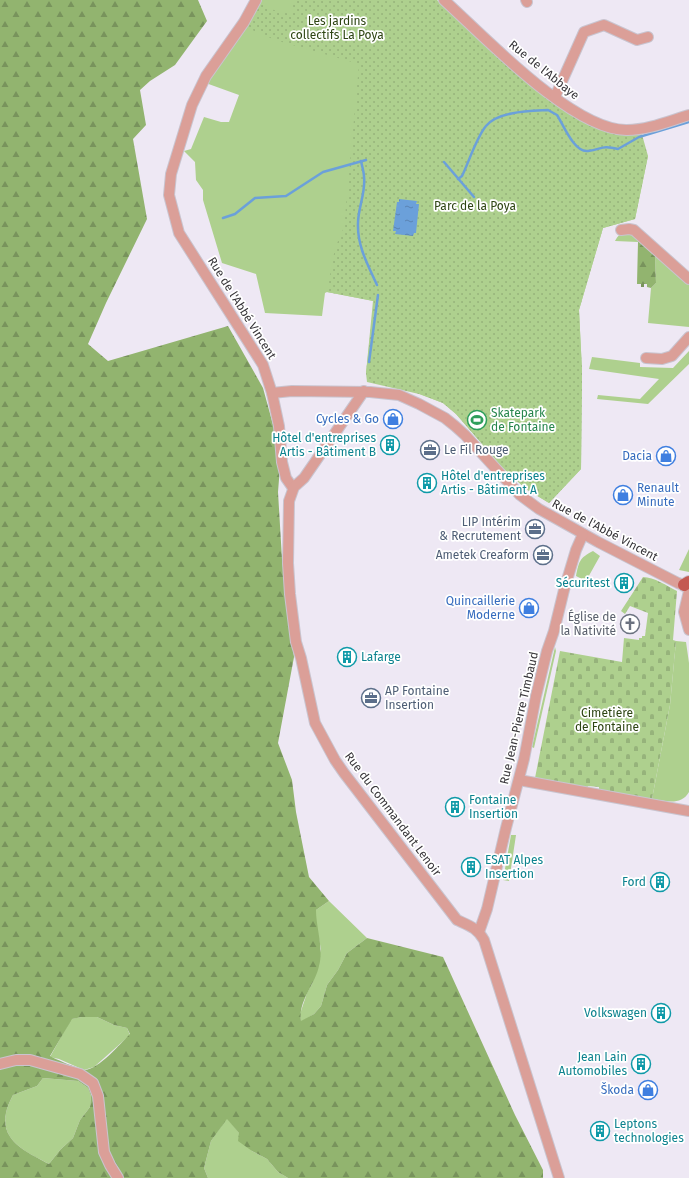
<svg xmlns="http://www.w3.org/2000/svg" width="689" height="1178" viewBox="0 0 689 1178" font-family="'Fira Sans',sans-serif">
  <style>
    .grass { fill: #aed08e }
    .forest { fill: url(#forest-firs); fill-rule: evenodd }
    .cemetery { fill: url(#cemetery-stones) }
    .park { fill: url(#park-dots) }
    .water { fill: url(#water-ripples) }
    .lines { fill: none; stroke-linecap: round; stroke-linejoin: round }
    .stream { stroke: #6ba0da; stroke-width: 2.5 }
    .minor-casing { stroke: #c9c4cf; stroke-width: 12 }
    .major-casing { stroke: #c9c4cf; stroke-width: 14 }
    .minor { stroke: #db9f98; stroke-width: 10 }
    .major { stroke: #c45952; stroke-width: 12 }
    .labels { text-anchor: middle; dominant-baseline: central; stroke-width: 3.5; stroke-linejoin: round; paint-order: stroke }
    .park-label { font-size: 12px; fill: #2e4513; stroke: #fff }
    .street-label { font-size: 12px; fill: #373539; stroke: #fff }
    .leisure-label { font-size: 12px; fill: #27864d; stroke: #fff; text-anchor: start }
    .shop-label { font-size: 12px; fill: #366cbe; stroke: #fff; text-anchor: end }
    .culture-label { font-size: 12px; fill: #0d838f; stroke: #fff; text-anchor: end }
    .service-label { font-size: 12px; fill: #4e5e75; stroke: #fff; text-anchor: start }
    .worship-label { font-size: 12px; fill: #5b616d; stroke: #fff; text-anchor: end }
  </style>
  <defs>
    <pattern id="forest-firs" width="22" height="20" patternUnits="userSpaceOnUse"><rect width="22" height="20" fill="#92b46f"/><path d="M5 1l3.5 6h-7zM16 11l3.5 6h-7z" fill="#78935c"/></pattern>
    <pattern id="cemetery-stones" width="16" height="16" patternUnits="userSpaceOnUse"><rect width="16" height="16" fill="#aed08e"/><path d="M2 7V4a2 2 0 0 1 4 0v3zM10 15v-3a2 2 0 0 1 4 0v3z" fill="#96b37b"/></pattern>
    <pattern id="park-dots" width="8" height="8" patternUnits="userSpaceOnUse"><rect width="8" height="8" fill="#aed08e"/><path d="M2 2h.1M6 6h.1" fill="none" stroke="#96b37b" stroke-width="1.8" stroke-linecap="round"/></pattern>
    <pattern id="water-ripples" width="26" height="14" patternUnits="userSpaceOnUse"><rect width="26" height="14" fill="#6ba0da"/><path d="M2 4q2-2 4 0t4 0M15 11q2-2 4 0t4 0" fill="none" stroke="#5983b2"/></pattern>
  </defs>
  <rect width="100%" height="100%" fill="#eee8f4"/>
  <!-- grass -->
  <g class="grass">
    <path d="M261,0H436L479,40L554,100L648,156L635,219L603,228L579,310L582,371L581,469L549,503L526,489L503,468L456,414L443,403L366,373L373,301L327,292L325,293L322,316L265,313L256,274L222,263L203,200V190L196,180L195,162L184,151L191,149L204,117L221,122H229L239,95L203,82Z"/>
    <path d="M629,231L636,233L642,239L689,284V327L648,323L651,288L656,283L655,255L640,241L638,242L615,241C618,235 622,232 629,231Z"/>
    <path d="M689,351V364L648,404L597,399L598,395L640,399L659,379L589,369L592,357L640,363V367L673,368Z"/>
    <path d="M689,547V572L679,570L689,549Z"/>
    <path d="M593,551L600,556L586,581L576,576C579,562 579,558 593,551Z"/>
    <path d="M676,641L686,642L689,663V792C681,806 666,801 652,799L670,705Z"/>
    <path d="M555,647L556,651L534,748L532,747Z"/>
    <path d="M511,835H516L509,881L503,880Z"/>
    <path d="M329,901L367,938L347,953L338,970L327,985L321,1006L314,1014L301,1022L300,1014L307,993L312,984L321,949L316,924V910Z"/>
    <path d="M82,1017H97L114,1025L127,1028L130,1035L94,1067L84,1070L59,1059L50,1057L71,1019Z"/>
    <path d="M43,1078L78,1081L88,1088L91,1096L90,1107L80,1120L73,1138L60,1150L49,1164C29,1153 0,1142 6,1113C7,1107 10,1101 13,1095L37,1086Z"/>
    <path d="M227,1118L240,1134L252,1151L267,1159L278,1172L288,1178H208L204,1168L211,1141Z"/>
  </g>
  <!-- forest -->
  <g class="forest">
    <path d="M0,0H198L207,21L175,65L150,81L140,90L146,125L133,139L147,219L106,303L88,344L108,361L228,326L263,388L281,454L278,492L282,559L294,657L278,743L292,780L296,812L309,877L329,901L316,910C316,928 324,948 319,966C315,985 298,1001 301,1021L314,1014L321,1006L327,985L338,970L347,953L367,938L443,957L515,1115L543,1170V1178H288L278,1172L267,1159L252,1151L238,1141L239,1133L227,1119L211,1141L204,1168L208,1178H0ZM82,1017H97L114,1025L127,1028L130,1034C120,1044 99,1069 85,1070C81,1070 55,1059 50,1056L72,1019ZM43,1078L78,1081L88,1088L91,1096L90,1107L80,1120L73,1138L60,1150L49,1164C29,1153 0,1142 6,1113C7,1107 10,1101 13,1095L37,1086Z"/>
    <path d="M640,240L655,255L656,283L651,288L647,287V284H644V287H641V284H637L638,242Z"/>
  </g>
  <!-- cemetery -->
  <path class="cemetery" d="M643,577C654,577 667,586 677,591L673,640L676,641L670,705L652,799L599,790V787L588,786L587,788L535,778L560,651L622,662L624,638L639,640V638H642V636H645L648,613L630,606L625,614L621,611Z"/>
  <!-- park -->
  <path class="park" d="M294,0H437L479,40L515,71L577,118L641,131L648,156L635,219L603,228L579,310L582,371L581,469L549,503L526,489L503,468L456,414L443,403L419,394L367,382L366,373L374,301L327,292L335,248L344,227L359,64L275,40L245,27L260,3L270,9L290,14Z"/>
  <!-- water -->
  <path class="water" d="M399,199L417,201L416,204H419L416,233H414L413,236L395,234L396,231H393L397,202H399Z"/>
  <g class="lines">
    <!-- stream -->
    <g class="stream">
      <path d="M361,161C362,166 364,172 364,177C366,192 358,208 358,223C357,246 368,265 377,285"/>
      <path d="M444,162L474,197"/>
      <path d="M458,179L462,176C469,162 476,138 486,126C498,111 531,111 548,110L557,115C563,124 574,153 588,151C603,149 601,145 618,149L639,137L689,122"/>
      <path d="M223,218L235,214L255,198L286,196L323,172L366,160"/>
      <path d="M369,362L378,295"/>
    </g>
    <!-- minor casing -->
    <g class="minor-casing">
      <g id="minor">
        <path d="M256,0L244,22L206,76L192,105L171,174L169,195L179,233L263,365L272,393L279,426L282,462L286,478L293,488"/>
        <path d="M444,0C484,36 573,131 627,130C648,130 669,121 689,115"/>
        <path d="M526,0L527,2"/>
        <path d="M555,97L584,32L604,25L637,40L648,37"/>
        <path d="M621,230L629,229L634,230L689,279"/>
        <path d="M646,358L662,359L672,356L689,337"/>
        <path d="M364,391L304,478L294,487L289,501L288,563L290,594L296,642L301,658L315,723L335,760L344,773L457,920C470,926 477,928 484,940L559,1178"/>
        <path d="M272,393L292,391L370,392L399,395L419,404L445,418L455,426L465,435L520,495L539,509L598,542L678,583L689,587"/>
        <path d="M689,591L684,612L689,630"/>
        <path d="M519,780L689,811"/>
        <path d="M479,932L487,909L506,828L524,759L536,696L547,651L554,631L564,590L576,550L583,534"/>
        <path d="M0,1064L16,1060H30L80,1074L93,1083L98,1096L104,1152L110,1165L118,1178"/>
      </g>
    </g>
    <!-- major casing -->
    <g class="major-casing">
      <path id="major" d="M684,585L689,582"/>
    </g>
    <!-- minor -->
    <use href="#minor" class="minor"/>
    <!-- major -->
    <use href="#major" class="major"/>
  </g>
  <!-- icons -->
  <defs>
    <g id="shop-ring" transform="scale(1)"><circle r="9.5" fill="#fff" stroke="#3f7fe0" stroke-width="1.5"/><path d="M-5-2.5h2.3a2.7 3.5 0 0 1 5.4 0H5L5.5 6h-11ZM-1.5-2.5h3a1.5 2.3 0 0 0-3 0Z" fill="#3f7fe0"/></g>
    <g id="stadium-ring" transform="scale(1)"><circle r="9.5" fill="#fff" stroke="#2e9e5b" stroke-width="1.5"/><path d="M0-5a6.5 5 0 1 0 0 10a6.5 5 0 1 0 0-10ZM-3.5-1.8h7v3.6h-7Z" fill="#2e9e5b"/></g>
    <g id="building-ring" transform="scale(1)"><circle r="9.5" fill="#fff" stroke="#0f9aa8" stroke-width="1.5"/><path d="M-4-6H4V6H1V3H-1V6H-4ZM-2.5-4.3h1.7v1.8h-1.7ZM.8-4.3h1.7v1.8H.8ZM-2.5-1h1.7V.8h-1.7ZM.8-1h1.7V.8H.8Z" fill="#0f9aa8"/></g>
    <g id="office-ring" transform="scale(1)"><circle r="9.5" fill="#fff" stroke="#5c6f8a" stroke-width="1.5"/><path d="M-6-3h4V-5.5h4V-3h4V5H-6ZM-1-4.5V-3h2v-1.5ZM-6 0V1H6V0Z" fill="#5c6f8a"/></g>
    <g id="church-ring" transform="scale(1)"><circle r="9.5" fill="#fff" stroke="#6b7280" stroke-width="1.5"/><path d="M-1.2-6h2.4v3.5h3.3v2.4h-3.3V6h-2.4V-.1h-3.3v-2.4h3.3Z" fill="#6b7280"/></g>
  </defs>
  <g fill-rule="evenodd">
    <use href="#shop-ring" x="393" y="419"/>
    <use href="#stadium-ring" x="477" y="420"/>
    <use href="#building-ring" x="390" y="445"/>
    <use href="#office-ring" x="430" y="450"/>
    <use href="#shop-ring" x="666" y="456"/>
    <use href="#building-ring" x="427" y="483"/>
    <use href="#shop-ring" x="623" y="495"/>
    <use href="#office-ring" x="535" y="529"/>
    <use href="#office-ring" x="543" y="555"/>
    <use href="#building-ring" x="624" y="583"/>
    <use href="#shop-ring" x="529" y="608"/>
    <use href="#church-ring" x="630" y="624"/>
    <use href="#building-ring" x="347" y="657"/>
    <use href="#office-ring" x="371" y="698"/>
    <use href="#building-ring" x="455" y="807"/>
    <use href="#building-ring" x="471" y="867"/>
    <use href="#building-ring" x="660" y="882"/>
    <use href="#building-ring" x="661" y="1013"/>
    <use href="#building-ring" x="641" y="1064"/>
    <use href="#shop-ring" x="648" y="1090"/>
    <use href="#building-ring" x="600" y="1131"/>
  </g>
  <g class="labels">
    <!-- park labels -->
    <g class="park-label">
      <text x="337" y="21">Les jardins<tspan x="337" dy="14">collectifs La Poya</tspan></text>
      <text x="475" y="206">Parc de la Poya</text>
      <text x="607" y="713">Cimetière<tspan x="607" dy="14">de Fontaine</tspan></text>
    </g>
    <!-- street labels -->
    <g class="street-label">
      <text transform="translate(544 70) rotate(39)">Rue de l'Abbaye</text>
      <text transform="translate(242 308) rotate(58)">Rue de l'Abbé Vincent</text>
      <text transform="translate(605 530) rotate(28)">Rue de l'Abbé Vincent</text>
      <text transform="translate(519 718) rotate(-77)">Rue Jean-Pierre Timbaud</text>
      <text transform="translate(393 814) rotate(53)">Rue du Commandant Lenoir</text>
    </g>
    <!-- leisure labels -->
    <g class="leisure-label">
      <text x="491" y="413">Skatepark<tspan x="491" dy="14">de Fontaine</tspan></text>
    </g>
    <!-- shop labels -->
    <g class="shop-label">
      <text x="379" y="419">Cycles &amp; Go</text>
      <text x="652" y="456">Dacia</text>
      <text x="637" y="488" text-anchor="start">Renault<tspan x="637" dy="14">Minute</tspan></text>
      <text x="515" y="601">Quincaillerie<tspan x="515" dy="14">Moderne</tspan></text>
      <text x="634" y="1090">Škoda</text>
    </g>
    <!-- culture labels -->
    <g class="culture-label">
      <text x="376" y="438">Hôtel d'entreprises<tspan x="376" dy="14">Artis - Bâtiment B</tspan></text>
      <text x="441" y="476" text-anchor="start">Hôtel d'entreprises<tspan x="441" dy="14">Artis - Bâtiment A</tspan></text>
      <text x="610" y="583">Sécuritest</text>
      <text x="361" y="657" text-anchor="start">Lafarge</text>
      <text x="469" y="800" text-anchor="start">Fontaine<tspan x="469" dy="14">Insertion</tspan></text>
      <text x="485" y="860" text-anchor="start">ESAT Alpes<tspan x="485" dy="14">Insertion</tspan></text>
      <text x="646" y="882">Ford</text>
      <text x="647" y="1013">Volkswagen</text>
      <text x="627" y="1057">Jean Lain<tspan x="627" dy="14">Automobiles</tspan></text>
      <text x="614" y="1124" text-anchor="start">Leptons<tspan x="614" dy="14">technologies</tspan></text>
    </g>
    <!-- service labels -->
    <g class="service-label">
      <text x="444" y="450">Le Fil Rouge</text>
      <text x="521" y="522" text-anchor="end">LIP Intérim<tspan x="521" dy="14">&amp; Recrutement</tspan></text>
      <text x="529" y="555" text-anchor="end">Ametek Creaform</text>
      <text x="385" y="691">AP Fontaine<tspan x="385" dy="14">Insertion</tspan></text>
    </g>
    <!-- worship labels -->
    <g class="worship-label">
      <text x="616" y="617">Église de<tspan x="616" dy="14">la Nativité</tspan></text>
    </g>
  </g>
</svg>
